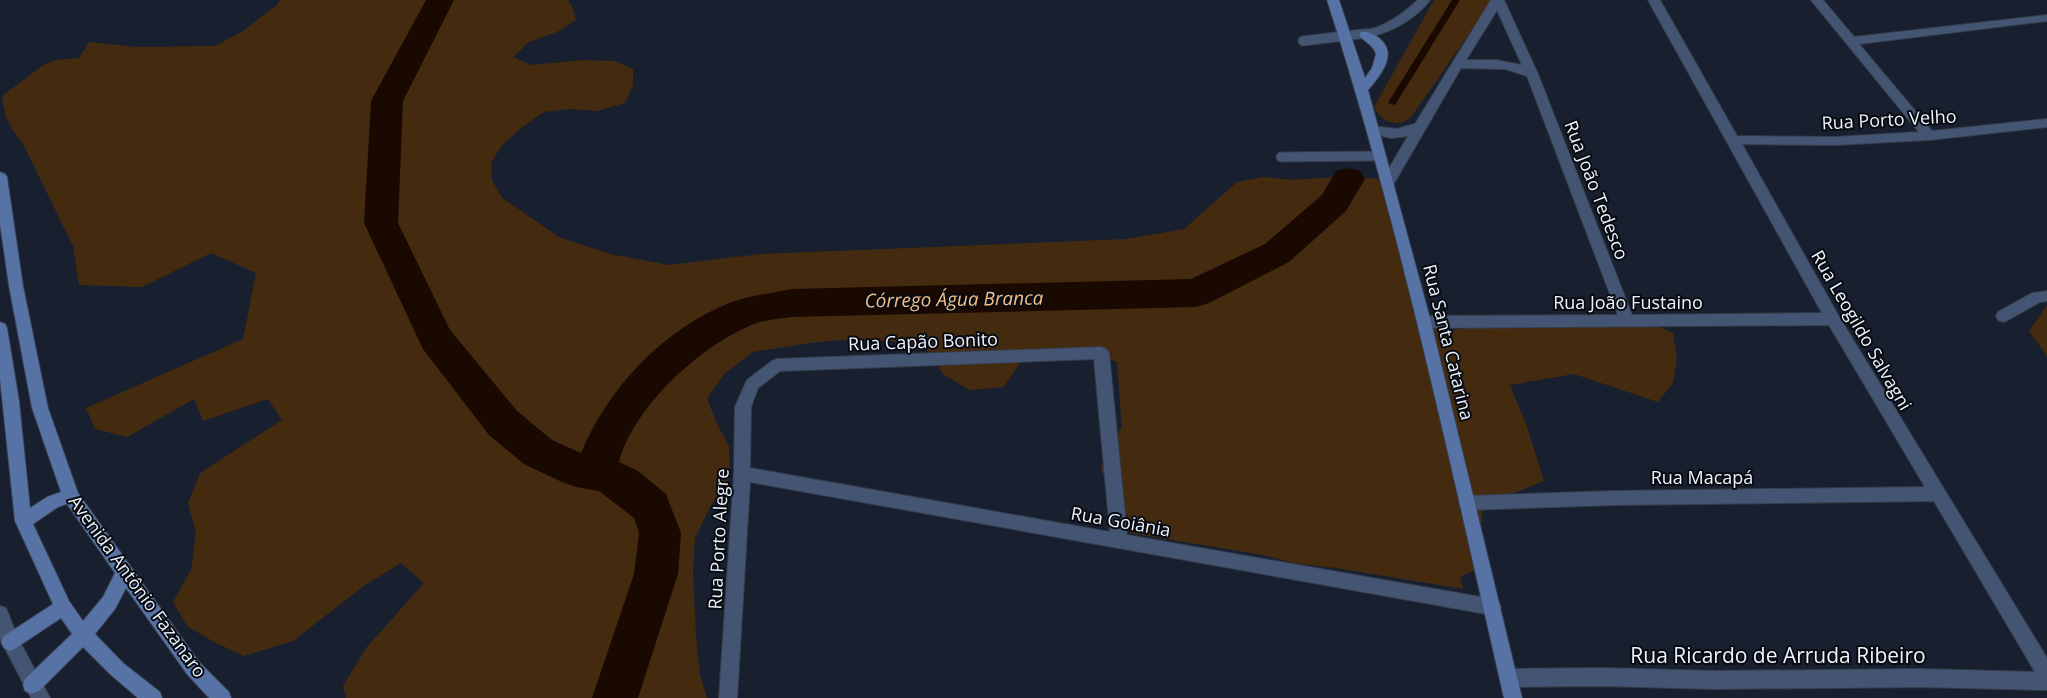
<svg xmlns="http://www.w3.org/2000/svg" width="2047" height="698" viewBox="0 0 2047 698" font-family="'Open Sans',sans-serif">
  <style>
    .green { fill: #442b10 }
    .water { fill: #190900 }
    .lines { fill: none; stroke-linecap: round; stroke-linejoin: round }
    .river { fill: #190900; fill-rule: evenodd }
    .lane-casing { stroke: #363e4c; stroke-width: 11 }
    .street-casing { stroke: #363e4c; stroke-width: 2 }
    .secondary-casing { stroke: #363e4c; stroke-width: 2 }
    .lane { stroke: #445574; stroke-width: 9 }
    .street { fill: #445574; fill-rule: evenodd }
    .secondary { fill: #5772a4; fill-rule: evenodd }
    .labels { text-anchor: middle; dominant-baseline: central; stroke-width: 4; stroke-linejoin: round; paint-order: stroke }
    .street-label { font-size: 18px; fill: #edf3fd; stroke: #070a10 }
    .water-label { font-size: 19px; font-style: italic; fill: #f6bd87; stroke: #070a10 }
    .near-street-label { font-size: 21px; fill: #edf3fd; stroke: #070a10 }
  </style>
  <rect width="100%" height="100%" fill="#18202f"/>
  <!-- green -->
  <g class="green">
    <path d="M280,0H568L572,6L576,20L557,32L529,42L513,57L531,65L584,60L614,61L633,69V85L625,103L597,111L571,109L544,112L521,128L502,145L491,163L492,180L502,198L559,237L610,254L669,265L761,254L1126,239L1184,229L1237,182L1263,177L1293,180L1350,176L1378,179L1391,198L1426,309L1445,331L1572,315L1607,314L1641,319L1673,333L1677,360L1673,383L1658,402L1574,374L1510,385L1527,427L1544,481L1514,493L1483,499L1481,530L1490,563L1460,577L1463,589L1336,568L1293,563L1263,555L1130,533L1129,518L1114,497L1101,469L1112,442L1122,427L1117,362L1080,349L1045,351L1019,364L1004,387L969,390L943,374L930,352L901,342L855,339L818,342L753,352L725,373L707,398L716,422L729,446L730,476L710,507L695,538L693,571L696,638L700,675L707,698H346L343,686L366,648L424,583L401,563L365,585L293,641L244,656L214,642L187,626L173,602L191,570L196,533L188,503L200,473L282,420L268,399L203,421L194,399L127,437L95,429L86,408L243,339L256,273L211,253L142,287L79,285L73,246L22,142C9,127 4,115 2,96L45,64L56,60L79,58L89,42L137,47L215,46L243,31L278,4Z"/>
    <path d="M1434,0H1490L1488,7L1411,117C1397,129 1381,122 1374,107Z"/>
    <path d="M2047,305V356L2029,331Z"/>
  </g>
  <!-- water -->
  <path class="water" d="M1452,0H1460L1395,105L1388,103L1389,101Z"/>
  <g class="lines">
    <!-- river -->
    <path class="river" d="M426,0H454L403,101L398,223L450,330L517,411L552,440L581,453C608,388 664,328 732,302C752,295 772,293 792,289L1191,279L1265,244L1322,195L1336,171L1348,168L1360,171L1365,179L1346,211L1289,262L1209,303L1196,307L792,317C780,319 766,319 754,324C701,345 634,406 619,462L638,471L666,494L681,533L678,574L638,698H592L634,574L639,533L634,518L599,491L576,487L562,482L524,464L489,435L423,349L364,223L371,101Z"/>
    <!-- lane casing -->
    <g class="lane-casing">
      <g id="lane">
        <path d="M1303,41L1344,36"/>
        <path d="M1281,157L1380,156"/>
      </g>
    </g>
    <!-- street casing -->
    <g class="street-casing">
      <g id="street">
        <path d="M1418,0H1430C1412,23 1384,36 1356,39C1349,40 1343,41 1338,36C1345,28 1365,31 1375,28C1392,22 1405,12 1418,0Z"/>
        <path d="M1491,0H1504L1538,74L1632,315L1822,313L1648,0H1660L1737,136L1835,137L1919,132L1811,0H1823L1854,37L2047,15V21L1859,44L1932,131L2047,119V127L1929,140L1835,145L1742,144L1838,315L2047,658V690L1921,687L1715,689L1602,686L1509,687L1502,684L1500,678L1502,672L1509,669L1602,668L1715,671L1921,669L2035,672L1934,501L1615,505L1467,510L1461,508L1459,503L1461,498L1467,496L1615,491L1925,487L1829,325L1424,328L1419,326L1417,322L1419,318L1424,316L1618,315L1527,76L1505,69L1461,68L1393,185H1383L1381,182L1408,136L1391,138L1369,133L1367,130L1373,126L1396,129L1415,124ZM1497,10L1522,65L1496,60H1466Z"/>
        <path d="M2047,291V301L2040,302L2008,320L2003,322L1998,320L1996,316L1998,312L2032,293Z"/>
        <path d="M1101,347L1106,349L1109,353L1127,535L1492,599L1498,601L1501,607L1498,613L1492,615L750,482L737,698H719L734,474L735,407L747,380L772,361L777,359ZM1094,359L1110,532L750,468L751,407L758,388L780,371Z"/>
        <path d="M0,606L6,608L18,638L50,698H31L0,639Z"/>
      </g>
    </g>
    <!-- secondary casing -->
    <g class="secondary-casing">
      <g id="secondary">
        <path d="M1327,0H1339L1365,78L1372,68L1376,54C1373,44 1365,43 1359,35L1361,32C1367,31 1370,33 1376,36C1400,51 1382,74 1368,90L1431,322L1522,698H1504C1450,464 1401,229 1327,0Z"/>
        <path d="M0,172L5,174L7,177L23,286L48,408L78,493L199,662L229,692L231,698H209L187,674L126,588L115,609L95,634L123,663L160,692L162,698H138L111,675L83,647L39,691L32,694L25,691L23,685L25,679L72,634L61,618L16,648L10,651L4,648L1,642L4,636L53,604L15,521L0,379V322L5,324L7,328L19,401L30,508L47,497L61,492L32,408L9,286L0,224ZM67,504L115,573L103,597L83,621L69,601L33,524L58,507Z"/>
      </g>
    </g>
    <!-- lane -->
    <use href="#lane" class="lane"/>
    <!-- street -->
    <use href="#street" class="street"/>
    <!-- secondary -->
    <use href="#secondary" class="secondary"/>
  </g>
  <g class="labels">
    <!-- street labels -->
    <g class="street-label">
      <text transform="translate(1889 119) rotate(-3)">Rua Porto Velho</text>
      <text transform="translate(1597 190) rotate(69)">Rua João Tedesco</text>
      <text x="1628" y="302">Rua João Fustaino</text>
      <text transform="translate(1862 330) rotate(60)">Rua Leogildo Salvagni</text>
      <text transform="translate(923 341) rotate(-2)">Rua Capão Bonito</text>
      <text transform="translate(1449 342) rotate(76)">Rua Santa Catarina</text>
      <text x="1702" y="477">Rua Macapá</text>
      <text transform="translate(1121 521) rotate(10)">Rua Goiânia</text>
      <text transform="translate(718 539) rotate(-87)">Rua Porto Alegre</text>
      <text transform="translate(138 586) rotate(54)">Avenida Antônio Fazanaro</text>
    </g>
    <!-- water labels -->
    <g class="water-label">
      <text transform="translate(954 299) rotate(-1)">Córrego Água Branca</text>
    </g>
    <!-- near-street labels -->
    <g class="near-street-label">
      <text x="1778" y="655">Rua Ricardo de Arruda Ribeiro</text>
    </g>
  </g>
</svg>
